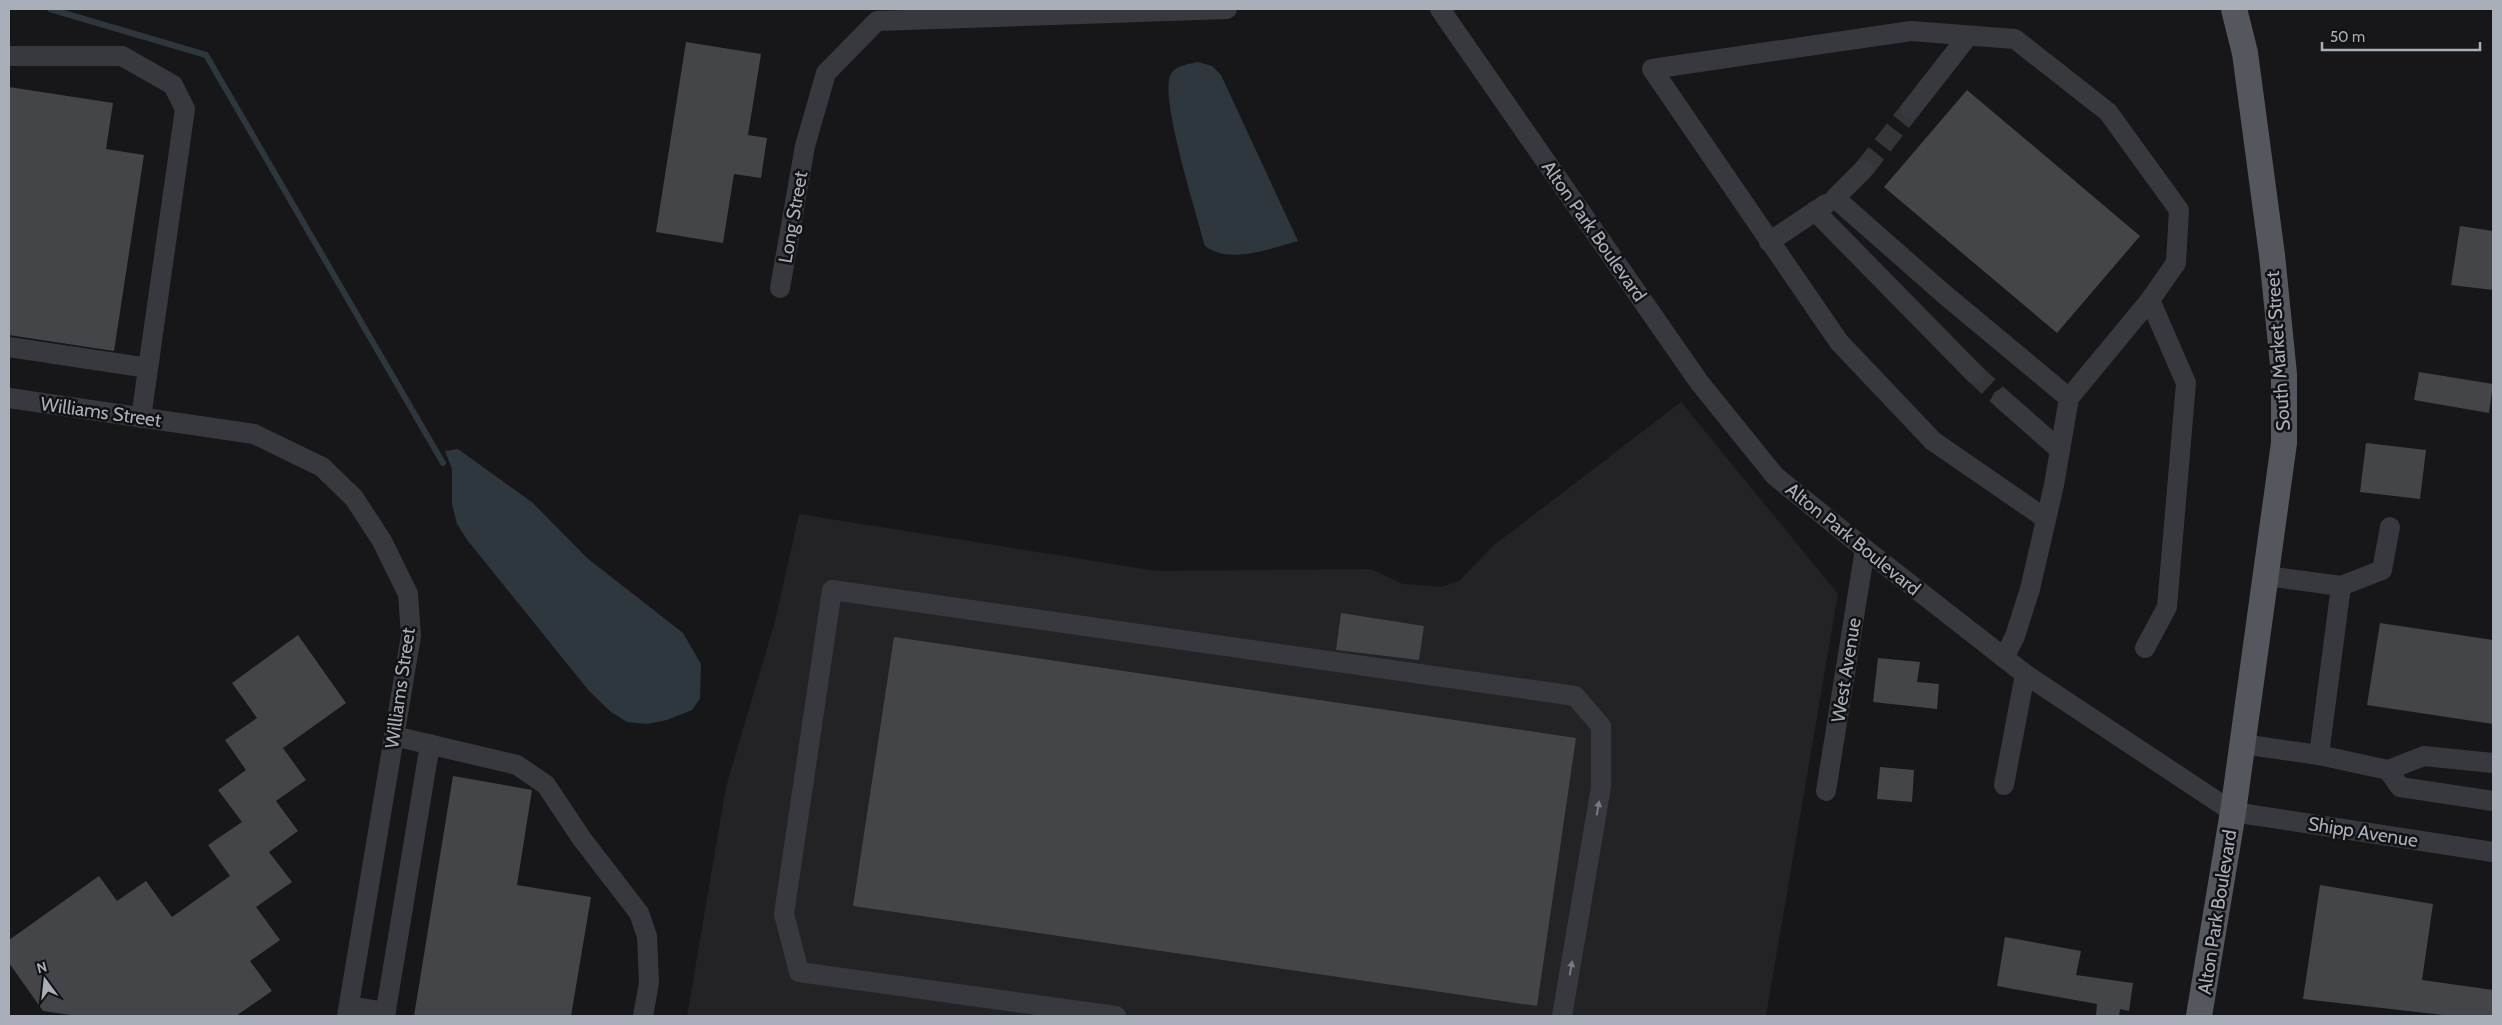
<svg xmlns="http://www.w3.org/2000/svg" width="2502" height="1025" viewBox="0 0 2502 1025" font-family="Cabin,sans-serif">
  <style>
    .built { fill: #232326 }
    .water { fill: #2d373d }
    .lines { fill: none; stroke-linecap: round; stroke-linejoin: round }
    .stream { stroke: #2d373d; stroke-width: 6 }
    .building { fill: #434549 }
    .minor-tunnel { stroke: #343539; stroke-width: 20; stroke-dasharray: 20 10; stroke-linecap: butt }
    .minor { stroke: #38393e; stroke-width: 20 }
    .major { stroke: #54575d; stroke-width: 26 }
    .oneway { fill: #767a82 }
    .labels { text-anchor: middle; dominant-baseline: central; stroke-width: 5; stroke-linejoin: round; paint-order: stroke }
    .street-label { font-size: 19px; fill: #a9afb9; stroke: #121214 }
  </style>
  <rect width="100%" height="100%" fill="#171719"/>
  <!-- built -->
  <path class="built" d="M1681,402L1838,594L1766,1016H687L726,787L775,621L799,514L1157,571L1371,569L1403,584L1441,587L1459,581L1493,546Z"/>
  <!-- water -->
  <g class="water">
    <path d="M1198,62L1212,66L1221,75L1298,241C1272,248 1229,265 1205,246C1198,218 1158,94 1171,74C1176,65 1190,64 1198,62Z"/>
    <path d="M458,449L533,503L587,558L683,633L701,664L700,699L692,710L667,720L647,724L627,722L611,712L589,691L468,541L457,524L452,504V469L445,451Z"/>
  </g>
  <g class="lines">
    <!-- stream -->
    <path class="stream" d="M50,9L206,55L443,463"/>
  </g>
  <!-- building -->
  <g class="building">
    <path d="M686,42L761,54L748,135L767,138L761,178L734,174L723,243L656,232Z"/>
    <path d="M9,87L113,103L106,149L144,155L114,351L9,335Z"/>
    <path d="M1967,90L2140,236L2057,333L1884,187Z"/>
    <path d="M2460,226L2493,231V290L2451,285Z"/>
    <path d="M2419,372L2493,384L2489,413L2414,400Z"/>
    <path d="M2366,443L2426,450L2420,499L2360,492Z"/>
    <path d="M1341,613L1424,626L1419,660L1336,650Z"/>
    <path d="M2380,623L2493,640V724L2367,705Z"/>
    <path d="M298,635L346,703L283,748L306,780L276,801L298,831L269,852L292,882L256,907L280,940L250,961L272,991L236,1016H78L43,1011L9,963V940L99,876L117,901L146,881L172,917L230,876L208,845L242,822L218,790L246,770L225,740L257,718L232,683Z"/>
    <path d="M894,637L1576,738L1537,1006L853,906Z"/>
    <path d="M1878,658L1920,662L1917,682L1939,684L1937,709L1873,702Z"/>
    <path d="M1880,767L1914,770L1912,802L1877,799Z"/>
    <path d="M453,776L532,790L517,885L591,897L571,1016H414Z"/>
    <path d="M2320,885L2433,904L2422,980L2493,990V1016H2452L2303,999Z"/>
    <path d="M2005,937L2081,951L2076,975L2133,983L2129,1011L2120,1009L2119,1016H2096L2097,1004L1997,986Z"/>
  </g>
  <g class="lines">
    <!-- minor-tunnel -->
    <g class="minor-tunnel">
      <path d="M1864,169L1911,109"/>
      <path d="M1974,373L2002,399"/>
    </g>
    <!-- minor -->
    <g class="minor">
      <path d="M1440,9L1699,382L1775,476L1865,549L2025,674L2233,812L2493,852"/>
      <path d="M9,56H122L173,85L185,109L141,418"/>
      <path d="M1911,109L1968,36"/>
      <path d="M1864,169L1835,198L1944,294L2069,398"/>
      <path d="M1815,211L1974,373"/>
      <path d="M1769,242L1826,204"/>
      <path d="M780,288L805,146L826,73L877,21L1227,9"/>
      <path d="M9,347L148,368"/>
      <path d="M9,398L254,434L322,467L354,498L382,541L408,594L411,636L347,1016"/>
      <path d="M2002,399L2060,450"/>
      <path d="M2341,586L2382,570L2390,527"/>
      <path d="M2145,648L2167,607L2186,383L2150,300"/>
      <path d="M2004,658L2015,636L2030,589L2054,485L2069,398L2150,300L2176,263L2179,210L2108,112L2015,39L1911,31L1652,69L1839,342L1933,441L2046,519"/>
      <path d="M394,736L517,765L546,785L582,839L639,913L647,936L649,983L643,1016"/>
      <path d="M2242,744L2319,755L2341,586L2266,576"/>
      <path d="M2319,755L2388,770L2424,756L2493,763"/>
      <path d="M2388,770L2400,787L2493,801"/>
      <path d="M2004,785L2025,674"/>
      <path d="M1826,791L1865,549"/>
      <path d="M349,1006L386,1012"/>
      <path d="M385,1016L430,744"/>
      <path d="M1116,1016L799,972L784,914L832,590L1575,696L1601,726V787L1562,1016"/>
    </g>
    <!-- major -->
    <path class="major" d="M2199,1016L2233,812L2284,443V374L2272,255L2245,53L2234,9"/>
  </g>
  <!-- one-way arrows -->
  <defs><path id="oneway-solid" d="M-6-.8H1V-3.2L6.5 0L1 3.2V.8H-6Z" transform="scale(1.25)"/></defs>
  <g class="oneway">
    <use href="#oneway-solid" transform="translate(1598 808) rotate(-80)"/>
    <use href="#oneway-solid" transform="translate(1571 968) rotate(-80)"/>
  </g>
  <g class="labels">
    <!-- street labels -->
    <g class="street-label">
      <text transform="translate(793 217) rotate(-80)">Long Street</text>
      <text transform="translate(1594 231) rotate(55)">Alton Park Boulevard</text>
      <text transform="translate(2278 351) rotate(-94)">South Market Street</text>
      <text transform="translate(101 412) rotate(8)">Williams Street</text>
      <text transform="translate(1853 539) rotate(39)">Alton Park Boulevard</text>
      <text transform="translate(1846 670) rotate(-81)">West Avenue</text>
      <text transform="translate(400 688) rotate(-82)">Williams Street</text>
      <text transform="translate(2363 832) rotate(9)">Shipp Avenue</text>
      <text transform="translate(2217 912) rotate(-81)">Alton Park Boulevard</text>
    </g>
  </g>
  <!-- border -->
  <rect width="2502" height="1025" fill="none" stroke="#a9afb9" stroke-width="20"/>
  <!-- north arrow -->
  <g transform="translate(45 980) rotate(345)" stroke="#121214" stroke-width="4" paint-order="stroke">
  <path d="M0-4L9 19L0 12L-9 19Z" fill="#a9afb9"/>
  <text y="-8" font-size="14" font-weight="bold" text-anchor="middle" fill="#a9afb9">N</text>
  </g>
  <!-- scale -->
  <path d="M2322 42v8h158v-8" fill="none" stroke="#a9afb9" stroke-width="2.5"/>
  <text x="2330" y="42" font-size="15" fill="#a9afb9" stroke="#121214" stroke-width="4" paint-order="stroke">50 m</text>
</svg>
